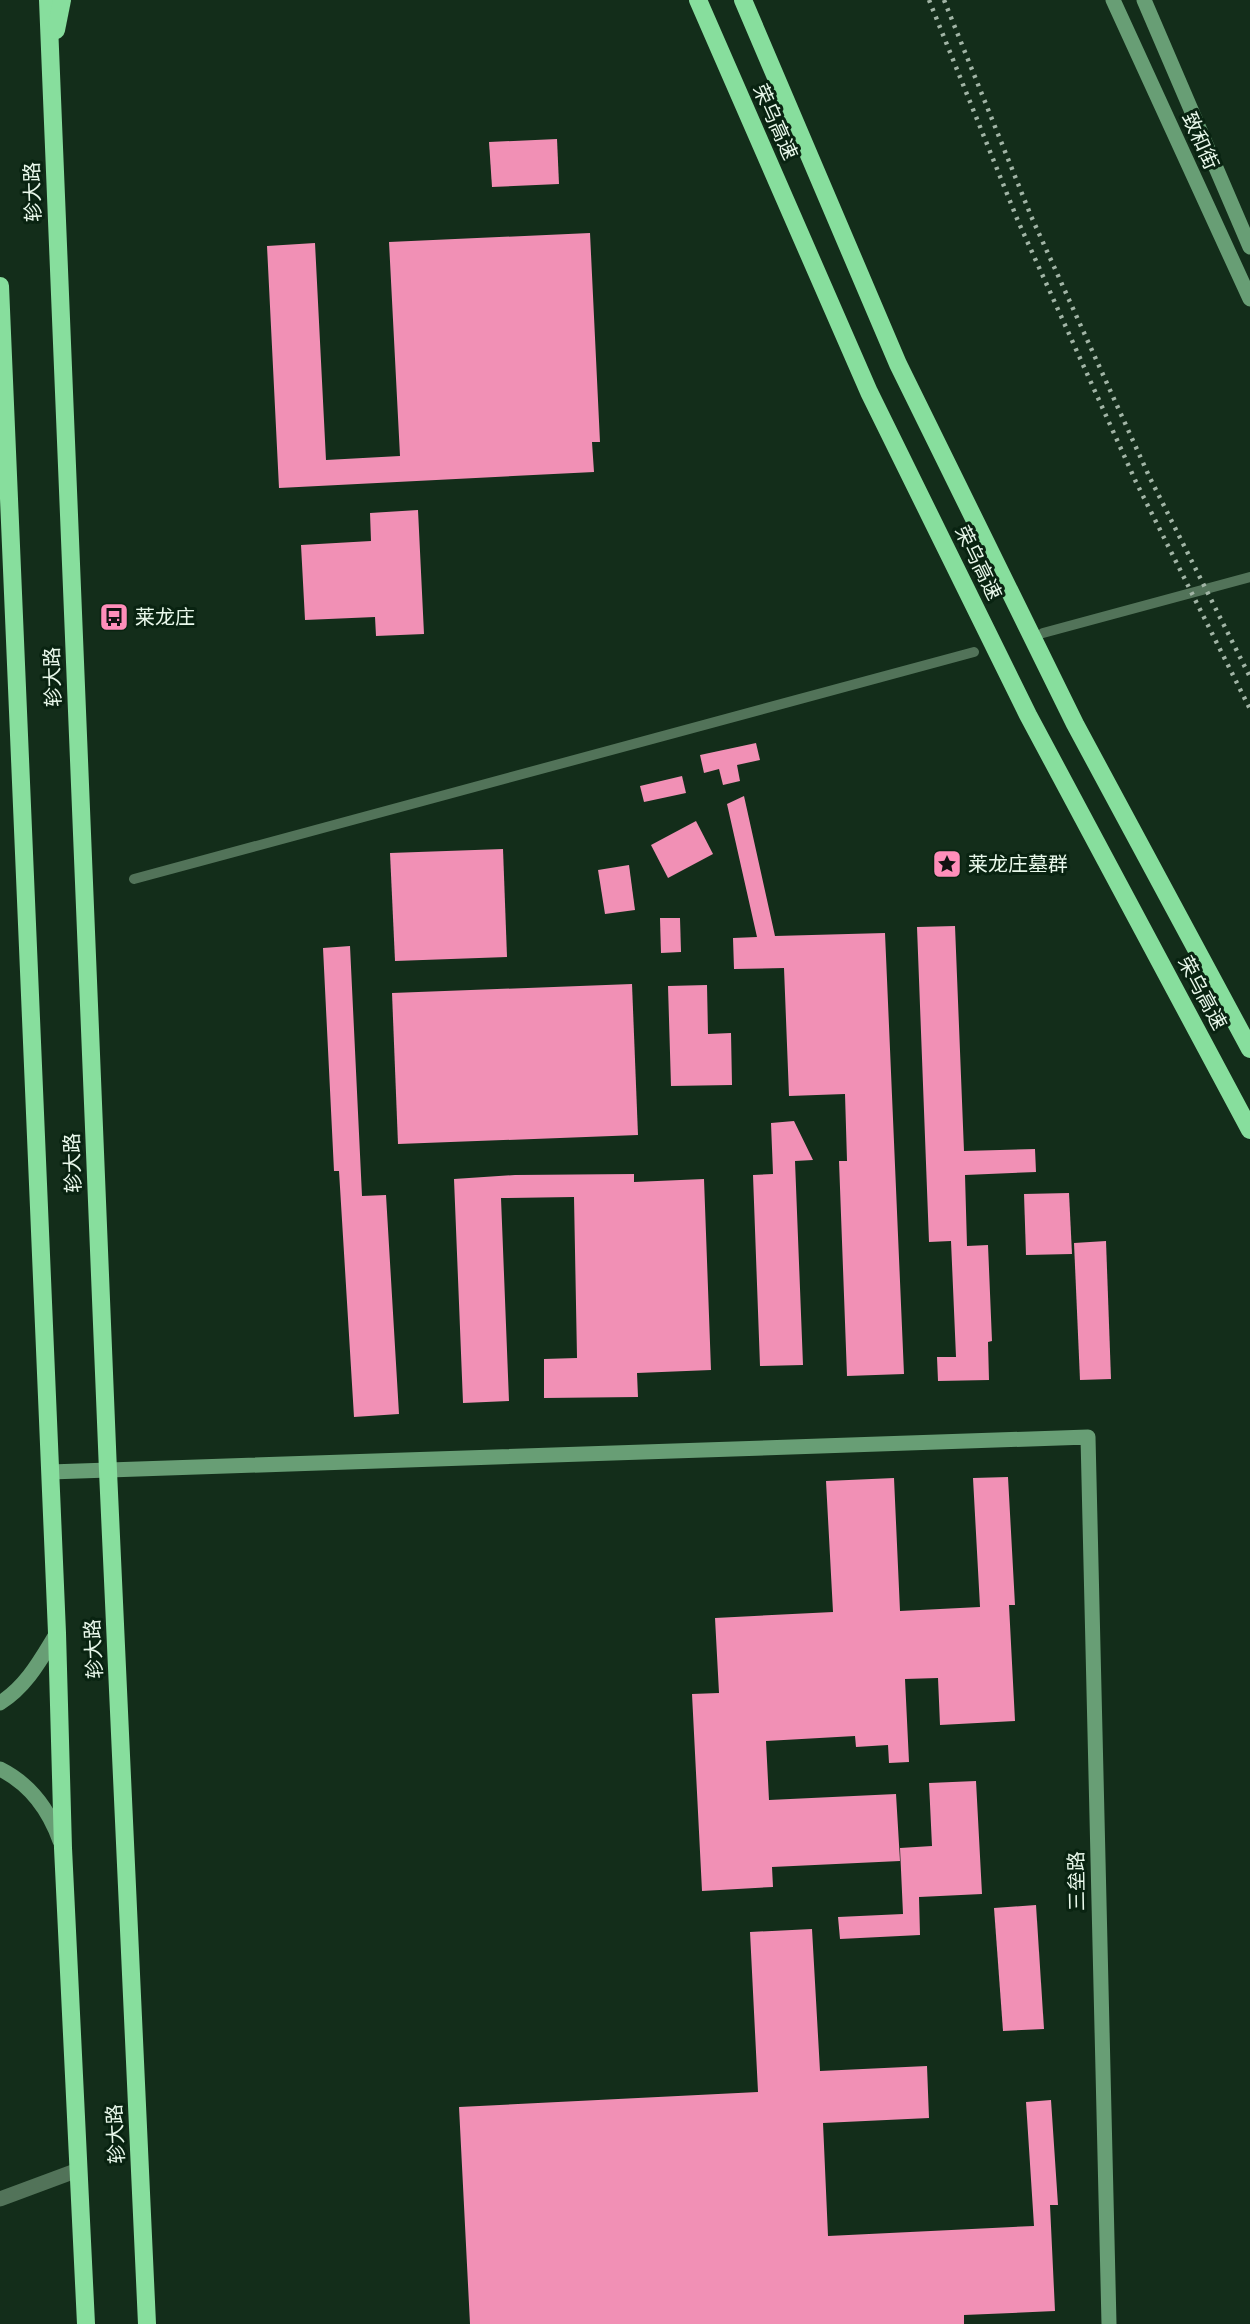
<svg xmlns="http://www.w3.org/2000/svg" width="1250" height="2324" viewBox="0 0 1250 2324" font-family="'Nunito Sans','Noto Sans SC',sans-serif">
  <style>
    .building { fill: #f190b5 }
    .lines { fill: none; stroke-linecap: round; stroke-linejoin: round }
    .lane { stroke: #527359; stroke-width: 10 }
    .street { stroke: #527359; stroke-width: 15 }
    .secondary { stroke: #689e75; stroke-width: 15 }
    .highway { stroke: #87de9d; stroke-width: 18 }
    .rail { stroke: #a2b5a6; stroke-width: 4.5; stroke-dasharray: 3 6; stroke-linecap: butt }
    .labels { text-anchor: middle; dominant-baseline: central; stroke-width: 6; stroke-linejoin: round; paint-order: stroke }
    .street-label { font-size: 20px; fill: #e9f8eb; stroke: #092311 }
    .poi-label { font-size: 20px; fill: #e9f8eb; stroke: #092311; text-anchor: start }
  </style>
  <rect width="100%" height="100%" fill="#132d1a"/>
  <!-- building -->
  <g class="building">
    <path d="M557,139L559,184L492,187L489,142Z"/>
    <path d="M590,233L600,442H592L594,472L279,488L267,246L315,243L326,460L400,456L389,242Z"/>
    <path d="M418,510L424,634L376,636L375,617L305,620L301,545L371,541L370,513Z"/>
    <path d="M756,743L760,760L737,765L740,781L723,785L719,769L704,773L700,755Z"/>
    <path d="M682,776L686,793L644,802L640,786Z"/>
    <path d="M744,796L775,936L885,933L904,1374L847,1376L839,1161H847L845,1094L789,1096L784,968L734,969L733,938L757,937L727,804Z"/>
    <path d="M696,821L713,854L668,878L651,845Z"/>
    <path d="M503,849L507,957L395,961L390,853Z"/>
    <path d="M629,865L635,910L605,914L598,870Z"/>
    <path d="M660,918H680L681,952L661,953Z"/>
    <path d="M955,926L964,1151L1035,1149L1036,1172L965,1175L967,1246L988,1245L992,1341L988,1342L989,1380L938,1381L937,1357H956L951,1241L929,1242L917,927Z"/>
    <path d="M350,946L362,1196L386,1195L399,1414L354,1417L339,1171H334L323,948Z"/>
    <path d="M632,984L638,1135L398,1144L392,993Z"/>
    <path d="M707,985L708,1034L731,1033L732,1085L671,1086L668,986Z"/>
    <path d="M794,1121L813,1160L795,1161L803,1365L760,1366L753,1175L773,1174L771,1123Z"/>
    <path d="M634,1174V1182L704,1179L711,1370L637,1373L638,1397L544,1398V1359L577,1358L574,1197L501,1198L509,1401L463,1403L454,1179L515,1175Z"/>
    <path d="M1069,1193L1072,1254L1026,1255L1024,1194Z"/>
    <path d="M1106,1241L1111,1379L1080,1380L1074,1243Z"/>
    <path d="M1008,1477L1015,1605H1009L1015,1721L940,1725L938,1678L905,1679L909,1762L889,1763L888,1745L856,1747L855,1736L766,1741L769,1800L896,1794L900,1861L772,1867L773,1887L702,1891L692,1694L719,1693L715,1618L833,1612L826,1481L894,1478L900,1611L980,1607L973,1478Z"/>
    <path d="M976,1781L982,1894L919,1897L920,1935L840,1939L838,1917L903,1914L900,1848L932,1846L929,1783Z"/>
    <path d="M1036,1905L1044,2029L1003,2031L994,1908Z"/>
    <path d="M812,1929L820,2071L927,2066L929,2118L823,2123L828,2236L1034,2226L1026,2102L1051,2100L1058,2205H1050L1055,2311L964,2315V2324H470L459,2107L758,2092L750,1932Z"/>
  </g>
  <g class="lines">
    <!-- lane -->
    <g class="lane">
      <path d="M1043,633L1250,577"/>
      <path d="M134,879L974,652"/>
    </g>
    <!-- street -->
    <path class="street" d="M0,2199L78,2170"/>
    <!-- secondary -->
    <g class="secondary">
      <path d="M1113,0L1250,299"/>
      <path d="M1144,0L1250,247"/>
      <path d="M50,1472L1088,1437L1109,2324"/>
      <path d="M0,1703C27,1686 41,1659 57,1633"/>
      <path d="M0,1769C30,1784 49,1810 60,1841"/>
    </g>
    <!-- highway -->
    <g class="highway">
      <path d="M48,0L108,1471L147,2324"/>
      <path d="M698,0L869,392L1028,715L1250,1130"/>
      <path d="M743,0L898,364L1075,724L1250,1049"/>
      <path d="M56,30L62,0"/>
      <path d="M0,286L57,1633L63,1848L86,2324"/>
    </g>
    <!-- rail -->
    <g class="rail">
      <path d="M929,0L1018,221L1136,482L1250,709"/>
      <path d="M944,0L1031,216L1149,476L1250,677"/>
    </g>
  </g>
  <!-- icons -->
  <defs>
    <g id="bus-square" transform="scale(1.5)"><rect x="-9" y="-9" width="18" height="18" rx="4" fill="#ff8eba" stroke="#092311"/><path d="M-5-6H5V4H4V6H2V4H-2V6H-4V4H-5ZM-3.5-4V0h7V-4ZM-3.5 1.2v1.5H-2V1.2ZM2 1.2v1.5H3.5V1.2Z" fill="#111"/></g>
    <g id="sight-square" transform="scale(1.5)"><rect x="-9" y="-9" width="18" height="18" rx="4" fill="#ff8eba" stroke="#092311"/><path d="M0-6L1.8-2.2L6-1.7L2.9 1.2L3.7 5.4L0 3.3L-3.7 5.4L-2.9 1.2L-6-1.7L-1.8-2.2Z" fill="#111"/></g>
  </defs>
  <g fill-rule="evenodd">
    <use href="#bus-square" x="114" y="617"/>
    <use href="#sight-square" x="947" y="864"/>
  </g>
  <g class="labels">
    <!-- street labels -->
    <g class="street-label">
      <text transform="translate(775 122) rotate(66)">荣乌高速</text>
      <text transform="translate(1200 141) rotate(66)">致和街</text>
      <text transform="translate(33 192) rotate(-92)">轸大路</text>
      <text transform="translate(978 563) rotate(64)">荣乌高速</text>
      <text transform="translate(53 677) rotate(-92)">轸大路</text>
      <text transform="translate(1202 993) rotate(62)">荣乌高速</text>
      <text transform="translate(73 1163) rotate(-92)">轸大路</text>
      <text transform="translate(94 1649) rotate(-93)">轸大路</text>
      <text transform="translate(1077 1881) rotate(-91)">三垒路</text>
      <text transform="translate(116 2134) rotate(-93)">轸大路</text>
    </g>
    <!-- poi labels -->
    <g class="poi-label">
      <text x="135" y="617">莱龙庄</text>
      <text x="968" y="864">莱龙庄墓群</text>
    </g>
  </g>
</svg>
